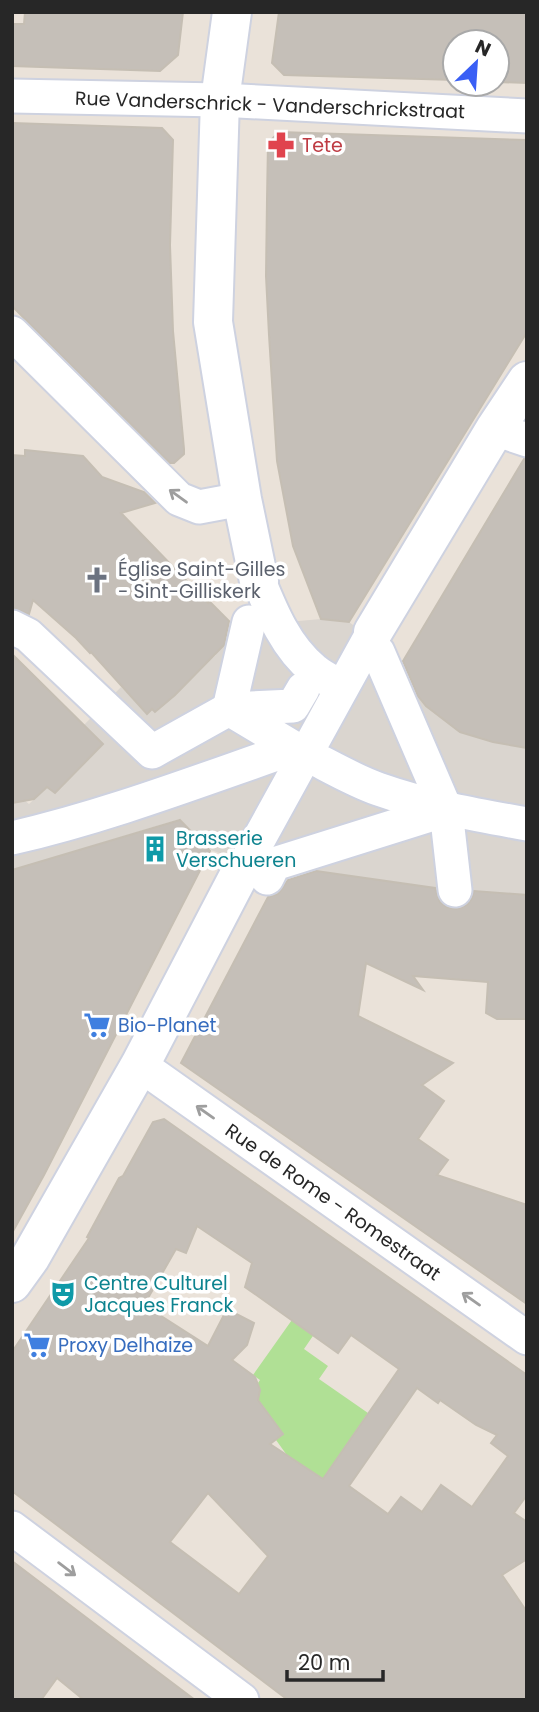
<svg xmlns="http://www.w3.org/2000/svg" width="539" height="1712" viewBox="0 0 539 1712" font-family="Poppins,sans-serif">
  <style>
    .green { fill: #b0e095 }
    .plaza { fill: #dad5cf }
    .building { fill: #c5bfb8; stroke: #c5beb3; stroke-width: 2; fill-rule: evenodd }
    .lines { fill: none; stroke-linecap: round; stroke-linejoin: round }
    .street-casing { stroke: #ced2e0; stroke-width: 37 }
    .secondary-casing { stroke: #ced2e0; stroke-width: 42 }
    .street { stroke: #fff; stroke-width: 33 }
    .secondary { stroke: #fff; stroke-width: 38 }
    .oneway { stroke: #9e9e9e }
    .labels { text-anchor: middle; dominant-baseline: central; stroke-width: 7; stroke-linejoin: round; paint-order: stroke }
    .street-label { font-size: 19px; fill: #272727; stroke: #fff }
    .health-label { font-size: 19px; fill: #be3a42; stroke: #fff; text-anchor: start }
    .worship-label { font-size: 19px; fill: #5b616d; stroke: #fff; text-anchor: start }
    .culture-label { font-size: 19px; fill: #0d838f; stroke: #fff; text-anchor: start }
    .shop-label { font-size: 19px; fill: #366cbe; stroke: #fff; text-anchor: start }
  </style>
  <rect width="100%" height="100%" fill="#eae2d9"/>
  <!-- green -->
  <path class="green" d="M311,1293L332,1308L304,1349L328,1366L319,1379L368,1413L323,1479L296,1461L294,1465L276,1440L283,1434L257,1398L260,1391L258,1383L260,1380L253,1375Z"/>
  <!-- plaza -->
  <path class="plaza" d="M321,619L349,622L402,662L403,677L426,706L483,738L527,748V895L423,887L293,868H261L211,850L180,819L12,870V803L24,800L29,804L47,787L55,793L103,745L84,725L121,687L126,692L130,688L156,712L160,707L157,703L175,695L206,656L210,660L216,655L212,650L225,637L229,640L254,625Z"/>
  <!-- building -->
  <g class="building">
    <path d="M25,12H183L178,55L160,71L12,66V24H24Z"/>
    <path d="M279,12H527V83L497,82V42H455V80L284,75L272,63Z"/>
    <path d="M12,123L162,128L173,140L170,245L173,331L184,449V454L174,463H170L12,306Z"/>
    <path d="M279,132L527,140V332L349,622L321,619L293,546L277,461L269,335L266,276L267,200L268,143Z"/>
    <path d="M25,450L83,456L102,477L144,492L155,503L121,513L208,603L209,601L229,621L224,645L175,695L155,712L152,709L147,714L91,652L90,653L76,638L33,600L29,614L12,608V455L25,456Z"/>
    <path d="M524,459H527V748L493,742L460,732L426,706L418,696L403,661Z"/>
    <path d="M12,654L103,744L55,793L47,787L34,799L12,803Z"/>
    <path d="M180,820L210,851L44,1175L12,1233V870Z"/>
    <path d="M316,871L435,888L440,902L447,907L456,909L467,905L472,898L474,891L527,895V1019H497L486,1013L488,982L413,976L423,990L366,963L358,1016L453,1063L422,1085L444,1101L418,1139L448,1160L437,1175L527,1205V1304L181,1063L268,897L278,894L288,880Z"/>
    <path d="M164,1119L527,1375V1495L514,1513L527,1522V1559L502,1575L527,1612V1700H288L12,1491V1352L89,1238L87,1237L119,1178L123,1176L153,1122ZM197,1226L252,1263L245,1287L338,1353L351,1335L399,1369L323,1479L270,1444L283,1434L258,1400L260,1390L255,1377L232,1360L247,1345L254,1323L227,1309L208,1346L144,1305L176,1249L186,1253ZM417,1388L438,1403L440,1400L476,1425L497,1435L491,1443L508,1456L472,1507L441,1485L422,1512L401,1497L388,1514L349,1486ZM208,1493L268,1556L239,1594L170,1542Z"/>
    <path d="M12,1561L150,1666L195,1700H84L57,1678L41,1700H12Z"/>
  </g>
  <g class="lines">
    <!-- street casing -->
    <g class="street-casing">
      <g id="street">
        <path d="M12,96L220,100L527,116"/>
        <path d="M12,333L179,499L199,507L242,499"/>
        <path d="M495,429L527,440"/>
        <path d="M259,581C272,613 286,647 314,670C322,677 333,682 342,687"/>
        <path d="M249,622L229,709L293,706L303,689"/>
        <path d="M12,627L28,635L152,752L229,709L294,748"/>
        <path d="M378,652L446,810L455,890"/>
        <path d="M319,761C338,771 358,782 378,789C426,806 476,815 527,824"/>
        <path d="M12,838C108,816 201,780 294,748"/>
        <path d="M238,877L373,632"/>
        <path d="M267,878L274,864L446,810"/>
        <path d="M140,1065L527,1338"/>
        <path d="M12,1528L242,1700"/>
      </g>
    </g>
    <!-- secondary casing -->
    <g class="secondary-casing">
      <g id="secondary">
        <path d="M232,12L220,100L213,322L242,499L259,581"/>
        <path d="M373,632L495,429L527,381"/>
        <path d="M12,1283L30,1258L140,1065L238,877"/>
      </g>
    </g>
    <!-- street -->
    <use href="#street" class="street"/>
    <!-- secondary -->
    <use href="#secondary" class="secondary"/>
  </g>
  <!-- one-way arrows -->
  <defs><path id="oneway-shaft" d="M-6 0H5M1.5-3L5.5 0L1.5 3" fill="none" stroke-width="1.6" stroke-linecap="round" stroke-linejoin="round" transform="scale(1.75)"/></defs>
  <g class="oneway">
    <use href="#oneway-shaft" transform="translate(178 496) rotate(-144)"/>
    <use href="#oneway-shaft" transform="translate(205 1112) rotate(-145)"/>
    <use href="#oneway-shaft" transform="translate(471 1299) rotate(-145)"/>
    <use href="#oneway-shaft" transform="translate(67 1569) rotate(37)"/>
  </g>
  <!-- icons -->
  <defs>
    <g id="pharmacy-bare" transform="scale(2.1)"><path d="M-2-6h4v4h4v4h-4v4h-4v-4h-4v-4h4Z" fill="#e0444e" stroke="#fff" stroke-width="2.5" paint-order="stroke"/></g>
    <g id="church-bare" transform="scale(2.1)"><path d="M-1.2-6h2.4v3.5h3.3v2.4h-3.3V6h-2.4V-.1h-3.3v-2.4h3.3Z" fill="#6b7280" stroke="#fff" stroke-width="2.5" paint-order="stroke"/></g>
    <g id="building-bare" transform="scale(2.1)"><path d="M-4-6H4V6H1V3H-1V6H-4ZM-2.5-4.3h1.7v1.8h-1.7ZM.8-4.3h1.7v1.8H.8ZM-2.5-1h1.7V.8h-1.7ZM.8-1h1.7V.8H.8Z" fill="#0f9aa8" stroke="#fff" stroke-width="2.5" paint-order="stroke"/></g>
    <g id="supermarket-bare" transform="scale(2.1)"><path d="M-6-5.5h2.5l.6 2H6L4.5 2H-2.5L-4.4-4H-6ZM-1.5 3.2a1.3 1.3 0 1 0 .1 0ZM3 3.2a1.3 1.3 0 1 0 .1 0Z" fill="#3f7fe0" stroke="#fff" stroke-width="2.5" paint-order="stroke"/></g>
    <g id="theatre-bare" transform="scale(2.1)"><path d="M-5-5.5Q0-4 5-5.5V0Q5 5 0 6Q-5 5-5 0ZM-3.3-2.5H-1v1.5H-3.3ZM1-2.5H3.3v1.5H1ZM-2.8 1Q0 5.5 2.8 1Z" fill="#0f9aa8" stroke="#fff" stroke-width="2.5" paint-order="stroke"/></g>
  </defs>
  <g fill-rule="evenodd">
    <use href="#pharmacy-bare" x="281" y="145"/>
    <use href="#church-bare" x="97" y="580"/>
    <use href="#building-bare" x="155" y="849"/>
    <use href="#supermarket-bare" x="97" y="1025"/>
    <use href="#theatre-bare" x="63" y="1294"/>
    <use href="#supermarket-bare" x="37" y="1345"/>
  </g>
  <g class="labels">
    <!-- street labels -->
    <g class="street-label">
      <text transform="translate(270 105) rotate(2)">Rue Vanderschrick - Vanderschrickstraat</text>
      <text transform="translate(333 1202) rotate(35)">Rue de Rome - Romestraat</text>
    </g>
    <!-- health labels -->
    <g class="health-label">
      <text x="302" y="145">Tete</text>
    </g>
    <!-- worship labels -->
    <g class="worship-label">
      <text x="118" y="569">Église Saint-Gilles<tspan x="118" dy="22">- Sint-Gilliskerk</tspan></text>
    </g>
    <!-- culture labels -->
    <g class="culture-label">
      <text x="176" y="838">Brasserie<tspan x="176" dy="22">Verschueren</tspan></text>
      <text x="84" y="1283">Centre Culturel<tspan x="84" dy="22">Jacques Franck</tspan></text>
    </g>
    <!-- shop labels -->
    <g class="shop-label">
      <text x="118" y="1025">Bio-Planet</text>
      <text x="58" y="1345">Proxy Delhaize</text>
    </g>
  </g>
  <!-- border -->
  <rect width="539" height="1712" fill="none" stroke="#272727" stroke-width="28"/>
  <!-- north arrow -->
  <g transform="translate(476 63) rotate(25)"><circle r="33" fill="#ffffff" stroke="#a9a9a9" stroke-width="2"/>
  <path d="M0-5L12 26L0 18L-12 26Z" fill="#3a5ff5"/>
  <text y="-10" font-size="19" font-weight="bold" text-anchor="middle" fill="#272727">N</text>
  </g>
  <!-- scale -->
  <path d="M287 1670v10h96v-10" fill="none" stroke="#272727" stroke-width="3.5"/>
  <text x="298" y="1670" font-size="21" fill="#272727" stroke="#ffffff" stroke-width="5" paint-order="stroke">20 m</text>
</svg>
